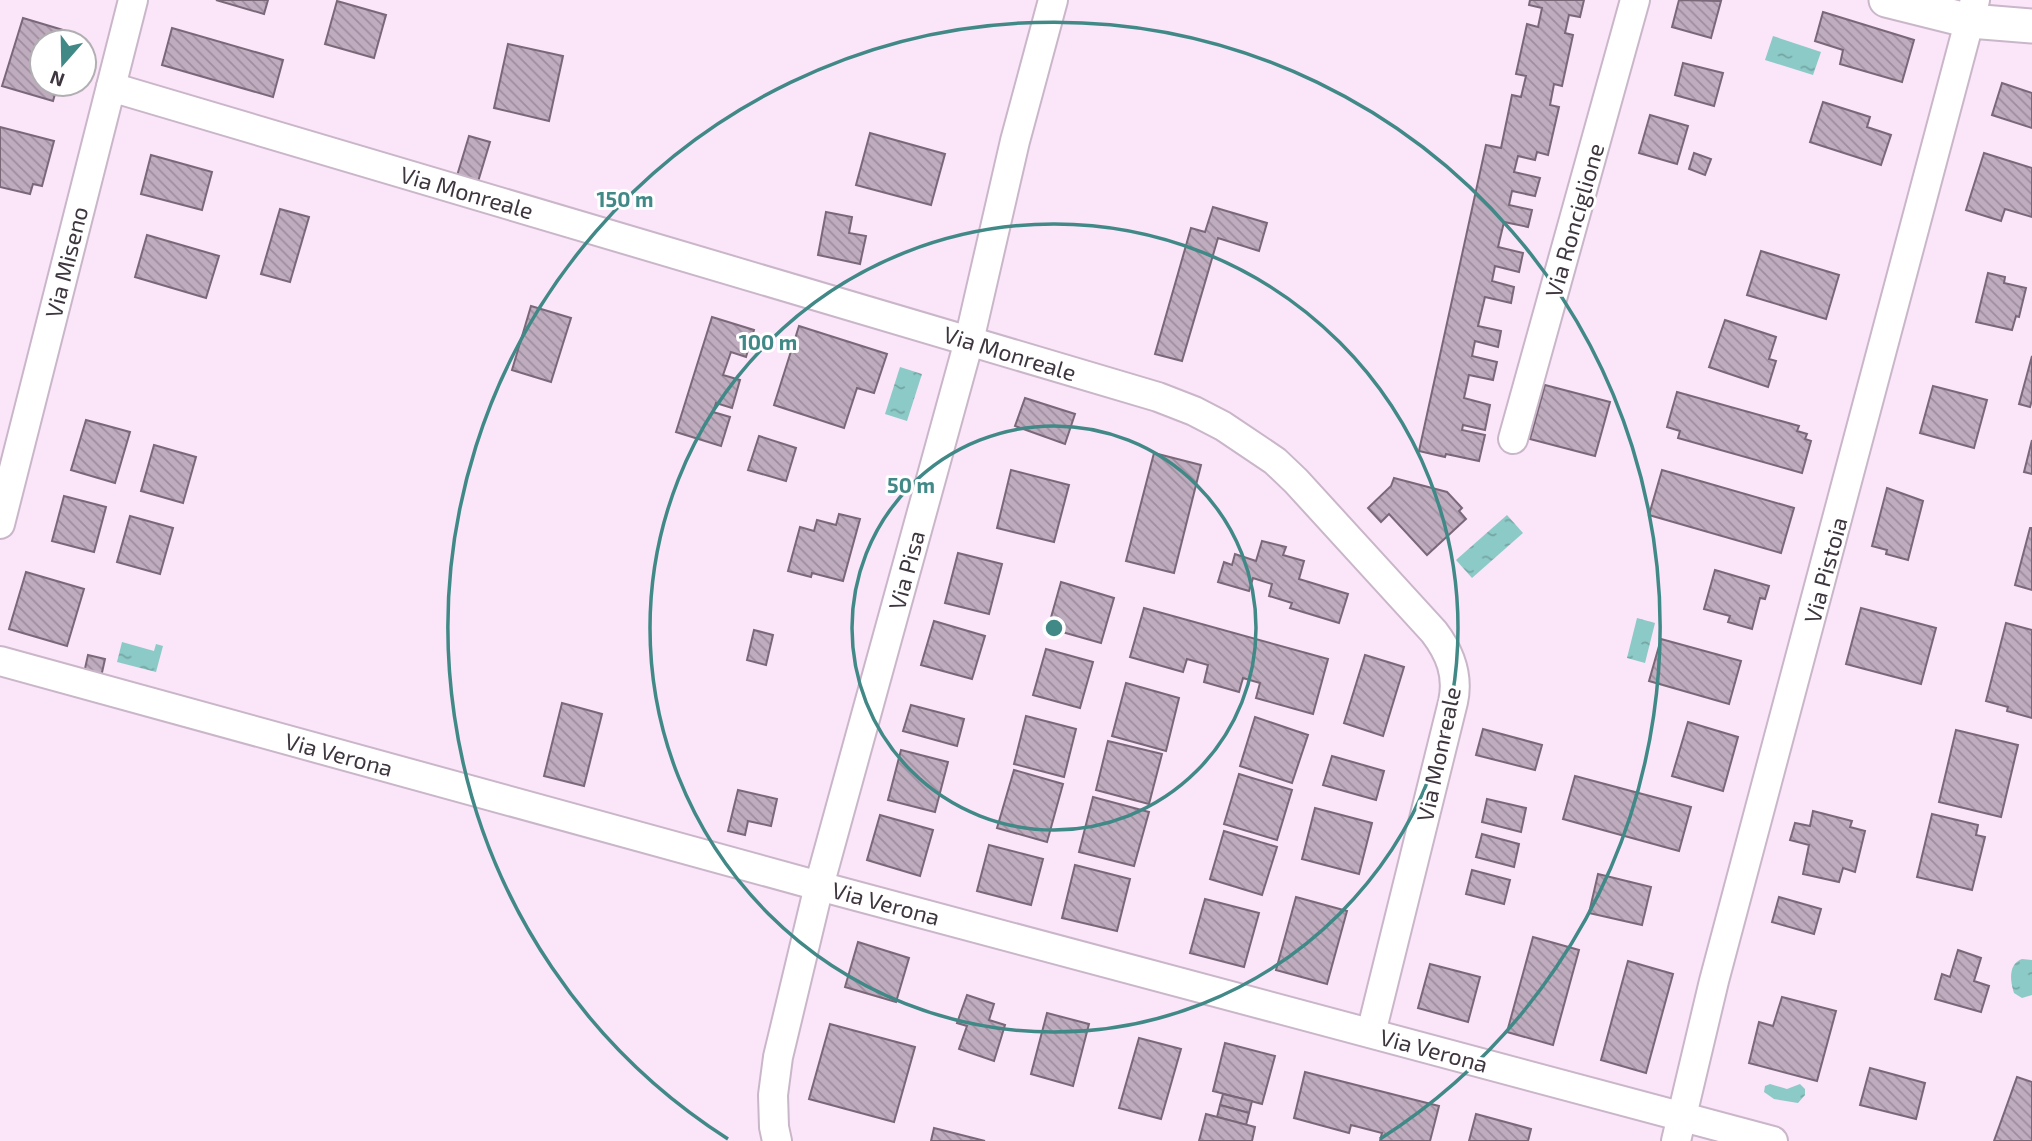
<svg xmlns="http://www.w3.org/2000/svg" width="2032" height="1141" viewBox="0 0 2032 1141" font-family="'Exo 2',sans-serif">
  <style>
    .water { fill: url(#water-ripples) }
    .building { fill: url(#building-back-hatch); stroke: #7a6879; stroke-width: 2 }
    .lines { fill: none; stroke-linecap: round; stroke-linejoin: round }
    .minor-casing { stroke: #cab6c9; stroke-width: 32 }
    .tertiary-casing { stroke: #cab6c9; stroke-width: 37 }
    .minor { stroke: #fff; stroke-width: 28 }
    .tertiary { stroke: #fff; stroke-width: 33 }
    .ring { fill: none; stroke: #418987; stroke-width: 3.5 }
    .labels { text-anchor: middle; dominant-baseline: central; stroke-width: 6; stroke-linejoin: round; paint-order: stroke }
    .street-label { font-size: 23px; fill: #3e363e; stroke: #fff }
    .centre { fill: #418987; stroke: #fff; stroke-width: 3.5 }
    .ring-label { font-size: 21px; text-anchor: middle; font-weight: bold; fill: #418987; stroke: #fff; stroke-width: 6; stroke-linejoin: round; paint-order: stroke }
  </style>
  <defs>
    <pattern id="water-ripples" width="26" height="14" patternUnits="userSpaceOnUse" patternTransform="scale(1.75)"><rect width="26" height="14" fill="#8ccac7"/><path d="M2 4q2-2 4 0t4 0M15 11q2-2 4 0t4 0" fill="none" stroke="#74a5a3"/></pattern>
    <pattern id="building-back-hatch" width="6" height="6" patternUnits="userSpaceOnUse" patternTransform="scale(1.75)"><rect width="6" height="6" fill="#c0acbf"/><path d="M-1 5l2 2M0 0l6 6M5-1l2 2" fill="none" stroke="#9d8d9d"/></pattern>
  </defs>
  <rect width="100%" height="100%" fill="#fae5f9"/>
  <!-- water -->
  <g class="water">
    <path d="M1773,36L1821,52L1813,75L1765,60Z"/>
    <path d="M900,367L922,374L907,421L885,414Z"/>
    <path d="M1507,515L1523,533L1472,578L1456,560Z"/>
    <path d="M1637,618L1655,623L1645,663L1627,658Z"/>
    <path d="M122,642L154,651L156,644L163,646L156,672L117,662Z"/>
    <path d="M2022,959L2032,960V995L2022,998L2014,993C2010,981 2008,964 2022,959Z"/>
    <path d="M1770,1084L1787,1089L1800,1084L1805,1089V1095L1798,1103L1774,1099L1764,1092L1765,1086Z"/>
  </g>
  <!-- building -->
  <g class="building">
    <path d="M216,0H268L264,14Z"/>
    <path d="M1530,0H1584L1580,17L1569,15L1565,33L1573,35L1562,86L1554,84L1550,105L1559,107L1548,155L1537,152L1535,160L1518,156L1514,172L1540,178L1535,196L1512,191L1509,205L1532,210L1528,227L1504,222L1498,247L1523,253L1519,272L1495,266L1492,281L1514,287L1511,303L1485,297L1478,326L1501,331L1498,347L1475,341L1472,356L1497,362L1493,380L1469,375L1464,398L1490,405L1485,430L1463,425L1462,430L1485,435L1479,461L1446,454L1445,457L1419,451L1486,145L1501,148L1512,95L1521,97L1526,76L1516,74L1527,24L1538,27L1542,8L1529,5Z"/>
    <path d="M1679,0L1721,1L1711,38L1672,27Z"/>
    <path d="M337,1L386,15L374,58L325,44Z"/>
    <path d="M1823,12L1914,40L1902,82L1840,64L1843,50L1815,41Z"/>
    <path d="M23,18L73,33L70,42H42V84H58L53,101L2,86Z"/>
    <path d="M172,28L283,60L273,97L162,65Z"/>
    <path d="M508,44L563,56L549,121L494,108Z"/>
    <path d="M1683,63L1723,73L1714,106L1675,95Z"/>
    <path d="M2002,83L2032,93V128L1992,115Z"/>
    <path d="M1823,102L1870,117L1867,127L1891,135L1881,165L1810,142Z"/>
    <path d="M1650,115L1688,126L1677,164L1639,153Z"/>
    <path d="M0,127L54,141L42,186L33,184L30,194L0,187Z"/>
    <path d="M870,133L945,154L931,205L856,185Z"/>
    <path d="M469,136L490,142L477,185L456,179Z"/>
    <path d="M1694,153L1711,159L1705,175L1689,169Z"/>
    <path d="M1984,153L2032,168V217L2005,209L2001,221L1966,210Z"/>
    <path d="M151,155L212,172L202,210L141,194Z"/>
    <path d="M1213,207L1267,223L1259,251L1218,238L1182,361L1155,354L1191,228L1205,232Z"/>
    <path d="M280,209L309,217L290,282L261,274Z"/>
    <path d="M826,212L852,217L849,233L866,236L860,264L818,255Z"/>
    <path d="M147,235L219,256L206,298L135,277Z"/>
    <path d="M1761,251L1839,275L1826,319L1747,295Z"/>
    <path d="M1988,273L2005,277L2004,283L2026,288L2019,317L2016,316L2012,330L1976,322Z"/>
    <path d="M531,306L571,318L551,382L512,370Z"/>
    <path d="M712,317L754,330L746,357L731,352L723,375L740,380L732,408L716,403L713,412L730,417L721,446L676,432Z"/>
    <path d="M1725,320L1776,337L1769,359L1776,361L1768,387L1709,367Z"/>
    <path d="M799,326L887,354L874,393L857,388L844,428L774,405Z"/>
    <path d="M2032,356V400L2030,407L2019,404Z"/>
    <path d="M1545,385L1610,402L1595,456L1530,439Z"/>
    <path d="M1933,386L1987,400L1974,448L1920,433Z"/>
    <path d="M1677,392L1799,426L1797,431L1807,434L1805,439L1811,441L1802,473L1678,438L1680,431L1667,427Z"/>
    <path d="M1025,398L1075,414L1065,444L1015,426Z"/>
    <path d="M86,420L130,432L115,483L71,470Z"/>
    <path d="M759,436L796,448L786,481L748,470Z"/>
    <path d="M2032,440V474L2024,472Z"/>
    <path d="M154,445L196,457L183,503L141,491Z"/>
    <path d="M1154,453L1201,465L1174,573L1126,561Z"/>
    <path d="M1011,470L1069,485L1054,542L997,528Z"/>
    <path d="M1662,470L1794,508L1781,553L1649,515Z"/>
    <path d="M1394,478L1447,492L1462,508L1459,511L1466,519L1427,555L1389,514L1381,522L1368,508L1391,486Z"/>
    <path d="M1887,488L1923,501L1908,560L1886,554L1887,550L1872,546Z"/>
    <path d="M64,496L106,507L94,552L52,541Z"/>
    <path d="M839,514L860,519L843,581L812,573L811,577L788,571L800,527L814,531L817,520L836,525Z"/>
    <path d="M130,516L173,528L160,574L117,562Z"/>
    <path d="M2030,528H2032V590L2015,585Z"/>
    <path d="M1262,541L1286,547L1283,555L1304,561L1299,579L1348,594L1339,623L1290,608L1292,603L1269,596L1272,584L1253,578L1249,591L1218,582L1224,562L1232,565L1235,554L1256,561Z"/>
    <path d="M958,553L1002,564L989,614L945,603Z"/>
    <path d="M1715,570L1769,586L1765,599L1760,598L1752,629L1728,622L1730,616L1704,609Z"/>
    <path d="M26,572L84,589L67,646L9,629Z"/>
    <path d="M1061,582L1114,598L1101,643L1048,628Z"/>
    <path d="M1144,608L1328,659L1313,714L1256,698L1260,683L1243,678L1239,692L1204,682L1208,665L1187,659L1183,672L1130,657Z"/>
    <path d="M1861,608L1936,628L1921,684L1846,664Z"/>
    <path d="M934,621L985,636L972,679L921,665Z"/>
    <path d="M2006,623L2032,630V718L2007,711L2008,707L1986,701Z"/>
    <path d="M754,630L773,635L766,665L747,660Z"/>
    <path d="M1661,639L1741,661L1729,704L1649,681Z"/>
    <path d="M1046,649L1093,662L1080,708L1033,695Z"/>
    <path d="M88,655L105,659L101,677L84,673Z"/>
    <path d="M1365,655L1404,667L1383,736L1344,723Z"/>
    <path d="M1126,683L1179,698L1166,751L1112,736Z"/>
    <path d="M562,703L602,714L584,786L544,776Z"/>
    <path d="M911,705L964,719L957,746L903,731Z"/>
    <path d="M1026,716L1076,729L1064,777L1014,764Z"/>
    <path d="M1255,717L1308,735L1292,783L1240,766Z"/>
    <path d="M1688,722L1738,737L1723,791L1672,776Z"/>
    <path d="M1483,729L1542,745L1535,770L1476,755Z"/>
    <path d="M1956,730L2018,745L2001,817L1939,802Z"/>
    <path d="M1108,741L1162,754L1149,804L1096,790Z"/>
    <path d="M901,750L948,762L935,812L888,800Z"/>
    <path d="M1332,756L1384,771L1376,800L1323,785Z"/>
    <path d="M1014,770L1063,784L1047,842L997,828Z"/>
    <path d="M1239,774L1292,790L1277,840L1224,824Z"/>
    <path d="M1575,776L1691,807L1679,851L1563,819Z"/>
    <path d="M738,790L777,799L771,826L748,821L745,835L728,831Z"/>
    <path d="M1093,797L1149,812L1134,866L1079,852Z"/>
    <path d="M1487,799L1526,808L1521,832L1482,822Z"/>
    <path d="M1315,808L1372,823L1359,874L1302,859Z"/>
    <path d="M1813,811L1852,821L1850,827L1865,831L1855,872L1843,868L1839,882L1803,874L1809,845L1790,840L1795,823L1810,826Z"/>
    <path d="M1932,814L1978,825L1976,835L1985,837L1972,890L1917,877Z"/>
    <path d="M880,815L933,830L920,876L867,860Z"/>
    <path d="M1224,831L1277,847L1262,895L1210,879Z"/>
    <path d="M1482,834L1519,844L1514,867L1476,857Z"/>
    <path d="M989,845L1043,859L1031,905L977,891Z"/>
    <path d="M1075,865L1130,879L1117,931L1062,918Z"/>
    <path d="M1472,870L1510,880L1504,904L1466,894Z"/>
    <path d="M1598,874L1651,887L1642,925L1589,913Z"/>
    <path d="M1296,897L1347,911L1327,984L1276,970Z"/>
    <path d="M1779,897L1821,909L1814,934L1772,922Z"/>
    <path d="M1205,899L1259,913L1244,967L1190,953Z"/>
    <path d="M1533,937L1579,950L1553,1045L1507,1032Z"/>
    <path d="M858,942L909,958L896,1002L845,987Z"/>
    <path d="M1958,950L1981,958L1974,981L1989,986L1981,1012L1935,999L1942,974L1950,977Z"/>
    <path d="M1628,961L1673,974L1646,1073L1601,1060Z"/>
    <path d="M1430,964L1480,977L1468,1022L1418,1008Z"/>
    <path d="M967,995L994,1004L989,1020L1005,1025L994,1061L959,1049L967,1026L957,1023Z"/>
    <path d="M1782,997L1836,1011L1817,1081L1749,1063L1759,1022L1773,1026Z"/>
    <path d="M1047,1013L1089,1024L1073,1086L1031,1074Z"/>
    <path d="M830,1024L915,1047L894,1122L809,1099Z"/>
    <path d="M1139,1038L1181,1049L1161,1119L1119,1108Z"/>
    <path d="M1225,1043L1275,1056L1262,1104L1213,1091Z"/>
    <path d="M1870,1068L1925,1083L1916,1119L1860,1105Z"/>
    <path d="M1305,1072L1439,1106L1430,1141H1380L1382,1133L1351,1125L1349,1133L1294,1118Z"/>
    <path d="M2017,1077L2032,1082V1141H1994Z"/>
    <path d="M1223,1094L1252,1101L1249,1113L1220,1105Z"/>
    <path d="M1220,1105L1249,1113L1246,1125L1217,1117Z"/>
    <path d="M1206,1114L1255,1127L1252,1141H1199Z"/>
    <path d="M1476,1114L1531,1129L1528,1141H1469Z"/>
    <path d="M934,1128L985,1141H931Z"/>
  </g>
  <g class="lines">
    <!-- minor casing -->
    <g class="minor-casing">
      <g id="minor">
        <path d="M111,87L1158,397L1194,411L1223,426L1275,461L1296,481L1434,632C1450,653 1459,675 1453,702L1371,1033"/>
        <path d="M1513,439L1635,0"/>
        <path d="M0,524L133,0"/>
        <path d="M0,661L819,886L1773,1141"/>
        <path d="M777,1141L774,1127L773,1095L778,1057L819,886L969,341L1015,141L1053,0"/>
        <path d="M1676,1141L1714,981L1975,0"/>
      </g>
    </g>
    <!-- tertiary casing -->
    <g class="tertiary-casing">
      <path id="tertiary" d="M1886,0L1970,21L2032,26"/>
    </g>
    <!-- minor -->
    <use href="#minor" class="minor"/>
    <!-- tertiary -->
    <use href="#tertiary" class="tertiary"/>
  </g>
  <!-- distance rings -->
  <g class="ring">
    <circle cx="1054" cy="628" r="202"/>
    <circle cx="1054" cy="628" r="404"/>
    <path d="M728 1139A606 606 0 1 1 1380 1139"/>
  </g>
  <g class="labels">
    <!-- street labels -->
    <g class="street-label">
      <text transform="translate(467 192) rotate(16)">Via Monreale</text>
      <text transform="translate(1574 220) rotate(-74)">Via Ronciglione</text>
      <text transform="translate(66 262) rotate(-76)">Via Miseno</text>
      <text transform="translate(1010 353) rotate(17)">Via Monreale</text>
      <text transform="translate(906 570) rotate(-75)">Via Pisa</text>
      <text transform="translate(1825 570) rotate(-75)">Via Pistoia</text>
      <text transform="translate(339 754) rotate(15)">Via Verona</text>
      <text transform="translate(1438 754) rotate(-78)">Via Monreale</text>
      <text transform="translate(886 903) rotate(15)">Via Verona</text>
      <text transform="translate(1434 1050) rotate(15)">Via Verona</text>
    </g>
  </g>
  <circle cx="1054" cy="628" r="10" class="centre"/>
  <g class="ring-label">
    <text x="625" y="207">150 m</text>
    <text x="768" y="350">100 m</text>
    <text x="911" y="493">50 m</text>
  </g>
  <!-- north arrow -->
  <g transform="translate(63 63) rotate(200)"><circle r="33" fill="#ffffff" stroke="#b2afb2" stroke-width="2"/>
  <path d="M0-5L12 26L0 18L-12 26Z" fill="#418987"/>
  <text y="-10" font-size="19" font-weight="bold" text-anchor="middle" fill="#3e363e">N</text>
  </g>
</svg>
